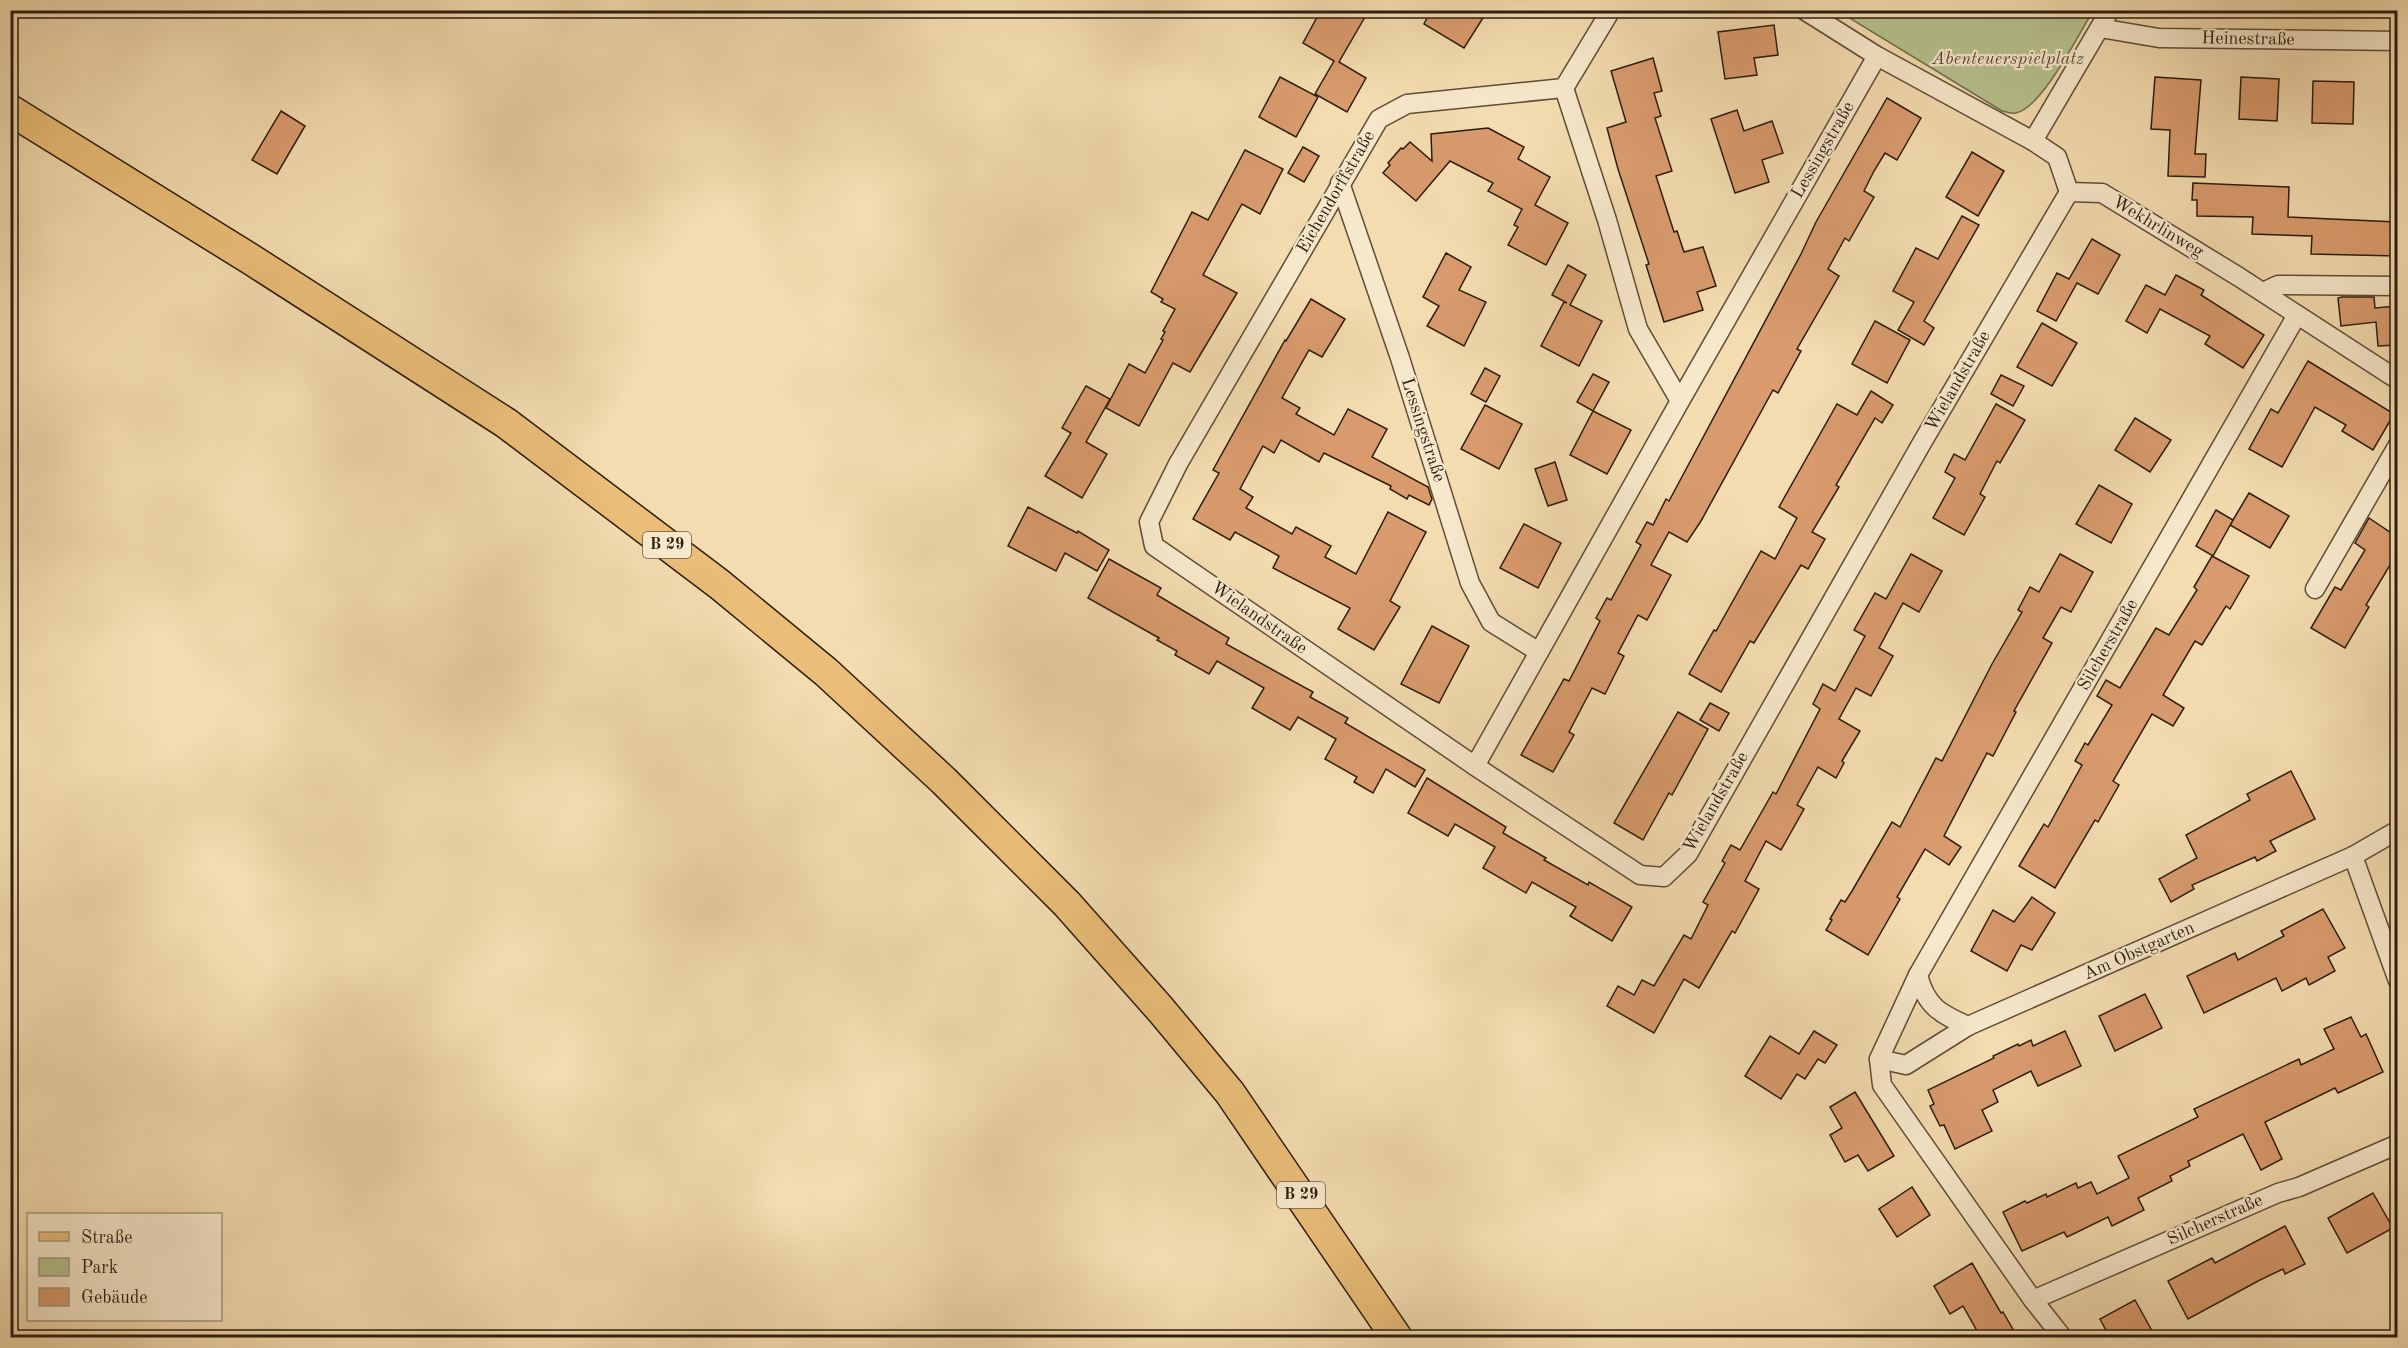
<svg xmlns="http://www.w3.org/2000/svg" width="2408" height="1348" viewBox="0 0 2408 1348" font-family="'Old Standard TT',serif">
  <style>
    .green { fill: #b6c28f; stroke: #726f50; stroke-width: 1.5 }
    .building { fill: #d99b6d; stroke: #2d1c10; stroke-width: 1.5 }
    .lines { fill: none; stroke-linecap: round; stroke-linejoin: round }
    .street-casing { stroke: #5e4c38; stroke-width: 21 }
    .primary-casing { stroke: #2d1c10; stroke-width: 33 }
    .street { stroke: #f7e8cb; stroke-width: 18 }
    .primary { stroke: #eabe78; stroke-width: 30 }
    .labels { text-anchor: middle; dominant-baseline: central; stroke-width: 4.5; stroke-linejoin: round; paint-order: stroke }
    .shield { fill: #f7e8cb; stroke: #6a5948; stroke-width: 1.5 }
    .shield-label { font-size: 16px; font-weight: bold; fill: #2d1c10 }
    .street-label { font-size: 18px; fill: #2d1c10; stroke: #f7e8cb }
    .park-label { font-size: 18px; font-style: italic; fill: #564e36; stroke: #f7e8cb }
  </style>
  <rect width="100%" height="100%" fill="#f3dcaf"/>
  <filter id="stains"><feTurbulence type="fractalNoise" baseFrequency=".00333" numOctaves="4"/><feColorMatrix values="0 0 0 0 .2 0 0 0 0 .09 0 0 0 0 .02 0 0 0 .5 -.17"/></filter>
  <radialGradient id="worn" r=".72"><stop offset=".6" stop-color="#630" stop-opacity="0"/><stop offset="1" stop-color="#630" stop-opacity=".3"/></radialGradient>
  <!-- green -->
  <path class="green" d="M1838,11H2093C2079,33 2042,108 2016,113C2012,114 2006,112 2002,111Z"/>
  <!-- building -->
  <g class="building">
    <path d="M1321,10H1369L1339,62L1366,78L1347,112L1315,94L1334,61L1303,43Z"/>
    <path d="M1431,10H1488L1464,48L1424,24Z"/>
    <path d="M1774,25L1778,55L1754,58L1757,75L1725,79L1718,32Z"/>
    <path d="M1653,58L1662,91L1654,93L1661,116L1655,118L1672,171L1656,176L1674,232L1677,231L1684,252L1703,247L1716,286L1697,292L1703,310L1664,322L1646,265L1649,264L1618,169L1607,128L1626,122L1611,71Z"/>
    <path d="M1280,77L1318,97L1296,137L1259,117Z"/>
    <path d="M2155,77L2201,80L2195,154H2206L2205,177L2168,176L2170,130L2151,129Z"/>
    <path d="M2241,77L2279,79L2277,121L2239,119Z"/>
    <path d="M2313,81L2354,82L2353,124L2312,123Z"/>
    <path d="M1887,98L1921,118L1897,160L1885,153L1874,171L1864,191L1874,197L1849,241L1845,238L1828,269L1839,276L1797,349L1801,351L1778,393L1773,390L1701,521L1687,542L1669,532L1651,565L1671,575L1647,620L1638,615L1618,653L1624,656L1605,694L1592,688L1569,732L1574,735L1553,772L1521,755L1564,679L1569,681L1600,621L1596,618L1607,598L1611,600L1641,545L1636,542L1647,522L1653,525L1666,499L1669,501L1801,254L1816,222Z"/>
    <path d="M1737,110L1744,131L1772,121L1783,153L1762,160L1769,182L1735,193L1711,119Z"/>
    <path d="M281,111L305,126L277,174L252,160Z"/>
    <path d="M1488,128L1524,147L1518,159L1550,177L1535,205L1568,223L1546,265L1508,245L1518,227L1514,225L1522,209L1488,191L1493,183L1450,161L1416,201L1383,173L1390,165L1388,163L1401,148L1403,149L1410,142L1432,161L1431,134Z"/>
    <path d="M1303,147L1319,156L1304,182L1288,173Z"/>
    <path d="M1245,150L1283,169L1260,214L1242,204L1203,275L1237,293L1190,372L1173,363L1139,426L1106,408L1129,364L1145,373L1163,340L1161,339L1165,332L1163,331L1175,309L1161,302L1163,299L1151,292L1192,212L1208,220Z"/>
    <path d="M1972,152L2004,171L1978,216L1946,197Z"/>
    <path d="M2193,183L2289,187L2288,217L2397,222V256L2311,254L2312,236L2252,234L2253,217L2197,216V200H2192Z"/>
    <path d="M1962,216L1979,225L1924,321L1934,328L1924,345L1898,330L1914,302L1893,291L1916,248L1938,259Z"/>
    <path d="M2092,239L2120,255L2098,294L2077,283L2056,321L2037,311L2057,273L2069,279Z"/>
    <path d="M1446,253L1471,267L1459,290L1486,302L1464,346L1427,326L1439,306L1423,297Z"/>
    <path d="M1568,265L1586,275L1570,305L1602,321L1579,366L1541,346L1564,302L1567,303L1552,295Z"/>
    <path d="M2176,275L2204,290L2201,295L2264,335L2243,368L2205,344L2210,336L2160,309L2147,333L2126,321L2146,285L2165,295Z"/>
    <path d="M2342,297H2374L2375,308L2397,306V345L2378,346L2376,322L2341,326L2338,298Z"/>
    <path d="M1311,299L1345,319L1322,357L1309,350L1282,398L1300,408L1296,414L1334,435L1348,409L1387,429L1372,457L1428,487L1432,499L1429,505L1409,495L1407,499L1390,489L1391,486L1324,453L1319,462L1281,440L1274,453L1263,446L1240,489L1253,497L1246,508L1292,534L1296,527L1331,546L1325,557L1356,574L1388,512L1426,532L1390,601L1400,607L1374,650L1338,629L1350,608L1273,568L1279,556L1235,532L1230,540L1193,519L1219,473L1213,470L1285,340L1286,341Z"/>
    <path d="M1875,321L1910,340L1887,383L1852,364Z"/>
    <path d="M2042,323L2077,343L2052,386L2017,367Z"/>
    <path d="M2308,361L2394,414L2373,450L2342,431L2346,425L2315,407L2282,467L2249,449L2271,409L2278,413Z"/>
    <path d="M1485,368L1500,376L1486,402L1471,394Z"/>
    <path d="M1593,374L1609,382L1593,411L1577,402Z"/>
    <path d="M2001,375L2024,386L2013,406L1991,394Z"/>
    <path d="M1086,386L1110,399L1086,442L1107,454L1082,498L1045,476L1071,433L1062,428Z"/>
    <path d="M1871,391L1893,405L1882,423L1875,418L1836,485L1839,487L1812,532L1825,539L1808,569L1801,565L1754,643L1750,641L1721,692L1689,674L1714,630L1716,631L1761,551L1775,559L1784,542L1797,518L1779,507L1837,404L1857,415Z"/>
    <path d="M1996,404L2025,420L2000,463L1997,461L1980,494L1985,497L1964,535L1933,518L1955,478L1945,472L1954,454L1965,460Z"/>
    <path d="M1485,405L1522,424L1499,469L1461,449Z"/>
    <path d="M1593,411L1631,430L1607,474L1570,455Z"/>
    <path d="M2135,418L2171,440L2150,472L2115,450Z"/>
    <path d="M1555,462L1567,500L1548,506L1535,469Z"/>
    <path d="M2099,485L2132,504L2111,543L2076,524Z"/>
    <path d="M2249,493L2289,516L2270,548L2230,525Z"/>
    <path d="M1028,507L1077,533L1078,531L1109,550L1097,571L1065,553L1056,571L1008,546Z"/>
    <path d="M2216,510L2233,520L2213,556L2196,546Z"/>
    <path d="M2369,518L2397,537V570L2390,565L2366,605L2369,607L2345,648L2311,628L2335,587L2341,590L2365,550L2355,543Z"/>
    <path d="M1524,524L1561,543L1538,588L1500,568Z"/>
    <path d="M1911,554L1942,571L1919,612L1903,603L1879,648L1893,656L1871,696L1856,688L1839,719L1860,731L1842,761L1844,763L1836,778L1818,767L1797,805L1804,809L1781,850L1766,841L1745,881L1759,889L1735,933L1732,931L1699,988L1684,979L1654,1033L1607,1006L1618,986L1634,995L1642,980L1654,986L1684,935L1691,939L1708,905L1703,902L1725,863L1722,861L1731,845L1740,850L1773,792L1776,794L1820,709L1813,704L1823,684L1835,691L1865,636L1854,630L1875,593L1886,599Z"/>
    <path d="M2060,554L2093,572L2071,612L2061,607L2043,638L2052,643L2014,711L2016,712L1993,756L1987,753L1944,836L1961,847L1949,865L1925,849L1897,897L1900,899L1868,955L1826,930L1832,920L1830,919L1841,900L1845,902L1852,891L1892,822L1900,827L1936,758L1942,761L1992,664L2022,612L2018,610L2030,587L2039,592Z"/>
    <path d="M2212,556L2249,576L2230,609L2226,606L2202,645L2195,641L2163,695L2184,708L2173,726L2152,714L2113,781L2119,785L2098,822L2095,820L2055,888L2019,866L2044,824L2048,827L2082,765L2075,761L2085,743L2088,745L2112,705L2097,696L2106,680L2120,688L2156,628L2169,635L2197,590L2194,587Z"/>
    <path d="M1109,559L1161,588L1157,595L1229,638L1226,644L1313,692L1310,697L1348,718L1345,723L1425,770L1415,787L1386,769L1373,793L1354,782L1357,777L1325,759L1336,739L1298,717L1290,730L1252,708L1264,688L1217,661L1209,674L1175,655L1177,651L1157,640L1159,638L1088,598Z"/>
    <path d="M1432,626L1469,646L1439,703L1401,684Z"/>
    <path d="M1710,703L1729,713L1719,731L1700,720Z"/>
    <path d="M1678,712L1708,729L1672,795L1669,793L1643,840L1614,823Z"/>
    <path d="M2291,771L2315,819L2270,841L2276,851L2257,861L2255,857L2192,885L2194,889L2171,902L2159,879L2197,858L2186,835L2250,800L2247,794Z"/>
    <path d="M1427,778L1506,827L1503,833L1546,858L1544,860L1588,885L1589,882L1632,907L1612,941L1570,916L1576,907L1532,882L1526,893L1483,868L1495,847L1455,824L1448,836L1408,813Z"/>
    <path d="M2032,897L2055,913L2032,950L2021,945L2007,971L1971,951L1993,910L2014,922Z"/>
    <path d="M2323,909L2345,948L2328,957L2335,971L2309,985L2306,978L2282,991L2276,978L2204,1013L2187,976L2235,953L2238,960L2284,936L2281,931Z"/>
    <path d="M2145,994L2162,1028L2115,1051L2099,1016Z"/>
    <path d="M2351,1017L2361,1037L2366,1034L2383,1072L2338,1093L2335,1088L2265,1122L2282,1159L2261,1170L2243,1134L2188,1161L2190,1166L2170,1176L2172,1181L2138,1198L2144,1210L2112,1226L2108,1217L2067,1237L2064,1232L2022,1251L2003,1212L2025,1201L2027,1203L2046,1194L2047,1197L2076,1183L2078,1188L2091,1182L2097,1194L2129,1178L2118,1156L2198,1117L2194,1109L2299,1059L2301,1065L2334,1049L2324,1029Z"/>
    <path d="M1814,1031L1837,1045L1825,1063L1818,1059L1805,1079L1797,1074L1781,1099L1745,1076L1770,1036L1799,1054Z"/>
    <path d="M2065,1031L2081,1066L2038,1086L2031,1071L1993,1090L1998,1102L1982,1110L1992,1131L1955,1149L1944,1125L1940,1126L1930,1106L1934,1104L1928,1090L1994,1058L1993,1056L2018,1044L2019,1046L2031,1040L2033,1046Z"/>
    <path d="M1855,1092L1894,1156L1868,1171L1858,1155L1845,1162L1830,1135L1842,1128L1830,1107Z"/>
    <path d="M1912,1187L1930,1215L1897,1237L1879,1209Z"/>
    <path d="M2373,1193L2393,1228L2347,1253L2328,1218Z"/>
    <path d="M2285,1226L2305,1264L2285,1274L2283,1269L2260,1280L2188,1319L2168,1281L2212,1258L2215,1263Z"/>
    <path d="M1972,1263L2001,1313L2003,1312L2018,1338H1981L1963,1306L1950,1314L1934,1286Z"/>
    <path d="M2135,1300L2156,1338H2110L2100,1319Z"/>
  </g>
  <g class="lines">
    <!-- street casing -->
    <g class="street-casing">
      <g id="street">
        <path d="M1611,10L1564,88L1407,104L1379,119L1178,464L1149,522L1154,546L1475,766L1640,875L1664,877L1688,854L1923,441L2069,192"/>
        <path d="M1804,10L1877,56L2033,141L2057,157L2069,192L2102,193L2239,277L2398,380"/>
        <path d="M2100,28L2159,38L2398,41"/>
        <path d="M1564,88L1607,220L1638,329L1680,401"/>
        <path d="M2033,141L2110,10"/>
        <path d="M1340,183L1400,358L1470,583L1491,622L1539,652"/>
        <path d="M2263,292L2278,285L2398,286"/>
        <path d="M2297,315L1918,975L1879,1059L1882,1085L2033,1300L2278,1193L2299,1187L2398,1144"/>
        <path d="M2315,589L2398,445"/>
        <path d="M1475,766L1680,401L1877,56"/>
        <path d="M2353,856L2398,981"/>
        <path d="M1918,975C1926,1007 1941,1014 1968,1026"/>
        <path d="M1879,1059L1906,1065L1968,1026L2353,856L2398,830"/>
        <path d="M2033,1300L2063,1338"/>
      </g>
    </g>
    <!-- primary casing -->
    <g class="primary-casing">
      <path id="primary" d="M10,110L252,260L506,423L719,584L826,672L944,781L1067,904L1161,1010L1230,1093L1397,1338"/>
    </g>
    <!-- street -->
    <use href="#street" class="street"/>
    <!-- primary -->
    <use href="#primary" class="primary"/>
  </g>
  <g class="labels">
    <!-- shield labels -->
    <g class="shield">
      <rect x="643" y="532" width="48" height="26" rx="4.5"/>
      <rect x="1277" y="1182" width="48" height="26" rx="4.5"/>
    </g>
    <g class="shield-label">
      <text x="667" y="545">B 29</text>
      <text x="1301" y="1195">B 29</text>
    </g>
    <!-- street labels -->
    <g class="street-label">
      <text transform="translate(2248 39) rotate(1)">Heinestraße</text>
      <text transform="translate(1823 150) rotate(-60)">Lessingstraße</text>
      <text transform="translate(1336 192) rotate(-60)">Eichendorffstraße</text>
      <text transform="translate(2158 227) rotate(31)">Wekhrlinweg</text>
      <text transform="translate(1958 381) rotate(-60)">Wielandstraße</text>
      <text transform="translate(1423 430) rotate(72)">Lessingstraße</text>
      <text transform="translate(1259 618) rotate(35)">Wielandstraße</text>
      <text transform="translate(2108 645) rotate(-60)">Silcherstraße</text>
      <text transform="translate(1716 802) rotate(-60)">Wielandstraße</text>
      <text transform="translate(2139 951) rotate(-24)">Am Obstgarten</text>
      <text transform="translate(2215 1220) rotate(-24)">Silcherstraße</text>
    </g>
    <!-- park labels -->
    <g class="park-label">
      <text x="2008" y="59">Abenteuerspielplatz</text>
    </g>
  </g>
  <!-- margin -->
  <rect width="2408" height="1348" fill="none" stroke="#f3dcaf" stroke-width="36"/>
  <rect x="12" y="12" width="2384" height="1324" fill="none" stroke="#2d1c10" stroke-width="3"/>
  <rect x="18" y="18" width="2372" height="1312" fill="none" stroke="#2d1c10" stroke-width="1.5"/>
  <!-- legend -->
  <rect x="27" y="1213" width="195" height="108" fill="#f7e8cb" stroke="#a69680" stroke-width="1.5"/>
  <rect x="39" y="1232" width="30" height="9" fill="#eabe78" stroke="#a69680" stroke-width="1.5"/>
  <text x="81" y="1243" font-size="18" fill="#2d1c10">Straße</text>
  <rect x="39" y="1258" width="30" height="18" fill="#b6c28f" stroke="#a69680" stroke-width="1.5"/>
  <text x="81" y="1273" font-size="18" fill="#2d1c10">Park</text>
  <rect x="39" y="1288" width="30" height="18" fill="#d99b6d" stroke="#a69680" stroke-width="1.5"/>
  <text x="81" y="1303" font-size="18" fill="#2d1c10">Gebäude</text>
  <rect width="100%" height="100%" filter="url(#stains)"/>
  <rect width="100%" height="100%" fill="url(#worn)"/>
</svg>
